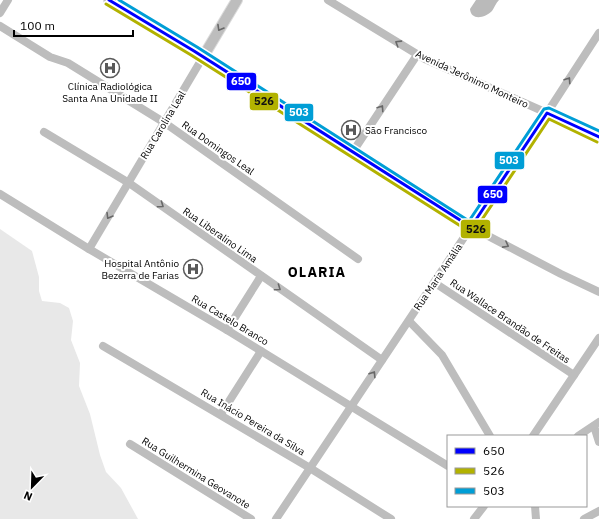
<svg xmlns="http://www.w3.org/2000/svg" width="599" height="519" viewBox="0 0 599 519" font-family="'IBM Plex Sans',sans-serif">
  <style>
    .green { fill: #e8e8e8 }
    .water { fill: #bababa }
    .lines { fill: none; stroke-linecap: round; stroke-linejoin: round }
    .major-casing { stroke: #dbdbdb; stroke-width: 12 }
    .minor { stroke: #bdbdbd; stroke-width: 8 }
    .major { stroke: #bdbdbd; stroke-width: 10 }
    .bus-1-casing { stroke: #fff; stroke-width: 6 }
    .bus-2-casing { stroke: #fff; stroke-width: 6 }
    .bus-3-casing { stroke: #fff; stroke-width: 6 }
    .bus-1 { stroke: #00f; stroke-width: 3 }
    .bus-2 { stroke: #b2b200; stroke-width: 3 }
    .bus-3 { stroke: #009ed6; stroke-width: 3 }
    .oneway { stroke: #686868 }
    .labels { text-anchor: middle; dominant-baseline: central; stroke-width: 4; stroke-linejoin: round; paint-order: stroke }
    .street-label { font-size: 10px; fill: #000; stroke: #fff }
    .poi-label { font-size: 10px; fill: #000; stroke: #fff }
    .district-label { font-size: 14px; font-weight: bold; letter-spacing: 1px; fill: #000; stroke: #fff }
    .line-badge { stroke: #fff; stroke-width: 1.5 }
    .badge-label { font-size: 11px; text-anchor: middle; font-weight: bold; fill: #fff }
    .pale-badge-label { font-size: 11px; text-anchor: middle; font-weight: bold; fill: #111 }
  </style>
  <rect width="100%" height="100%" fill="#fff"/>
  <!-- green -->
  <path class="green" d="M0,229L32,251L39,277V291L42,301L60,303L69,308L73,321L71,340L80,363L79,386L90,414L100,455L106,472L121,488L138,519H0Z"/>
  <!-- water -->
  <path class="water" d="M476,0H499C496,3 494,8 492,11C485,18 471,21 470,9Z"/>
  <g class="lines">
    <!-- major casing -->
    <g class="major-casing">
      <g id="major">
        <path d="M109,0L194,51L461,222L471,227L547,113L599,137"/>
        <path d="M203,57L237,0"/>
      </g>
    </g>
    <!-- minor -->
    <g class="minor">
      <path d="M328,0L425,59L547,113L599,33"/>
      <path d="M0,13L8,0"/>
      <path d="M0,26L50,57L68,63L165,123L358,259"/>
      <path d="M44,132L129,183L382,360"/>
      <path d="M352,153L417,55"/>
      <path d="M0,194L89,249L227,330L448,466"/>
      <path d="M89,249L203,57"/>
      <path d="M435,283L574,375"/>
      <path d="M409,321L442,355L490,436"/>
      <path d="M227,330L261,276"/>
      <path d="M103,346L310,468L391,519"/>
      <path d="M221,414L261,351"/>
      <path d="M594,426L599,442"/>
      <path d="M533,436L599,338"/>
      <path d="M578,436L599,422"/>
      <path d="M130,444L251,519"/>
      <path d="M535,506L536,519"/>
      <path d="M276,519L471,227L561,274L599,292"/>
      <path d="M474,519L484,506"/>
      <path d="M584,519L599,511"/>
    </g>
    <!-- major -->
    <use href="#major" class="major"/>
    <!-- bus-1 casing -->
    <g class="bus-1-casing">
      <path id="bus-1" d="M109,0L194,51L471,227L547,113L599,137"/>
    </g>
    <!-- bus-2 casing -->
    <g class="bus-2-casing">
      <path id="bus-2" d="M106,4L191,55L470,232L475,230L549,119L597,142"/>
    </g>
    <!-- bus-3 casing -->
    <g class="bus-3-casing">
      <path id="bus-3" d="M119,0L197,47L469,221L544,109L549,108L599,131"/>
    </g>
    <!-- bus-1 -->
    <use href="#bus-1" class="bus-1"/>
    <!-- bus-2 -->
    <use href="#bus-2" class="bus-2"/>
    <!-- bus-3 -->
    <use href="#bus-3" class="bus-3"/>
  </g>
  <!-- one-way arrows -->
  <defs><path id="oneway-chevron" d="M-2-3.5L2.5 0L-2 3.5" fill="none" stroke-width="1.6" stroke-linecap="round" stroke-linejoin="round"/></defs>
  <g class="oneway">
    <use href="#oneway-chevron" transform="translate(220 28) rotate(120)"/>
    <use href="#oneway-chevron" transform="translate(398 43) rotate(-148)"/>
    <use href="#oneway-chevron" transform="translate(568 80) rotate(-56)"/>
    <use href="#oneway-chevron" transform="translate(381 108) rotate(-56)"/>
    <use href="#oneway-chevron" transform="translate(161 205) rotate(35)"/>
    <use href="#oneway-chevron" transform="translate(109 216) rotate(121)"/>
    <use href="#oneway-chevron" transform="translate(506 245) rotate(28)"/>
    <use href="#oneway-chevron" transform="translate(278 288) rotate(35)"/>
    <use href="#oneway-chevron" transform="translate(373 374) rotate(-57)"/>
  </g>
  <!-- icons -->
  <defs>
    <g id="hospital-ring" transform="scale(1)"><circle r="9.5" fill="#fff" stroke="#595959" stroke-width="1.5"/><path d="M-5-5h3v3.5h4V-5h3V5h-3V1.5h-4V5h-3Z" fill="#595959"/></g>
  </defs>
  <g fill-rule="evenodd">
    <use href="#hospital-ring" x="110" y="68"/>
    <use href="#hospital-ring" x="351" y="130"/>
    <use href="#hospital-ring" x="193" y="269"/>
  </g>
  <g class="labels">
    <!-- street labels -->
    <g class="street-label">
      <text transform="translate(472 79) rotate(25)">Avenida Jerônimo Monteiro</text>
      <text transform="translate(163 125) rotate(-59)">Rua Carolina Leal</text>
      <text transform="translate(218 148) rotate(35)">Rua Domingos Leal</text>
      <text transform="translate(220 235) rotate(35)">Rua Liberalino Lima</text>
      <text transform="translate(438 277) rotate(-56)">Rua Maria Amália</text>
      <text transform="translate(230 320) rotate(31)">Rua Castelo Branco</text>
      <text transform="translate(510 321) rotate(34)">Rua Wallace Brandão de Freitas</text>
      <text transform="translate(253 422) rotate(31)">Rua Inácio Pereira da Silva</text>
      <text transform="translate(196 473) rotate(32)">Rua Guilhermina Geovanote</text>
    </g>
    <!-- poi labels -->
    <g class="poi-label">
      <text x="110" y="86">Clínica Radiológica<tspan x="110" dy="12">Santa Ana Unidade II</tspan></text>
      <text x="365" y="130" text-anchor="start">São Francisco</text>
      <text x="179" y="263" text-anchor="end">Hospital Antônio<tspan x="179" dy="12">Bezerra de Farias</tspan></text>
    </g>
    <!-- district labels -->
    <g class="district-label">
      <text x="317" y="272">OLARIA</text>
    </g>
  </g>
  <g class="line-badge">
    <rect x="226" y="72" width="31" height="19" rx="4" fill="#00f"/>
    <rect x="249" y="92" width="30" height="19" rx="4" fill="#b2b200"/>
    <rect x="284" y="103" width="30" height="19" rx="4" fill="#009ed6"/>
    <rect x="494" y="151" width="31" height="19" rx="4" fill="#009ed6"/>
    <rect x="477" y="185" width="31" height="19" rx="4" fill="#00f"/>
    <rect x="460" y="219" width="31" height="20" rx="4" fill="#b2b200"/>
  </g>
  <g class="badge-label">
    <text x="241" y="85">650</text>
    <text x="299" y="116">503</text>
    <text x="509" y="164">503</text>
    <text x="493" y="198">650</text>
  </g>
  <g class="pale-badge-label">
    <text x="264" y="105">526</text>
    <text x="476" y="233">526</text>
  </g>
  <!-- legend -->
  <rect x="447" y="435" width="140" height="72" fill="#ffffff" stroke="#999999"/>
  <rect x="455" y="448" width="20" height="6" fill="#0000ff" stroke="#999999"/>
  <text x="483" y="455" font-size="12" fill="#000000">650</text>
  <rect x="455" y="468" width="20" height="6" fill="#b2b200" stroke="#999999"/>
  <text x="483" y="475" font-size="12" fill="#000000">526</text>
  <rect x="455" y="488" width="20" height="6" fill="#009ed6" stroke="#999999"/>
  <text x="483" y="495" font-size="12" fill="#000000">503</text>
  <!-- north arrow -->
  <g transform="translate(32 487) rotate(203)" stroke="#ffffff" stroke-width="3" paint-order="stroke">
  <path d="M0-3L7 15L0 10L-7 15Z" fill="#000000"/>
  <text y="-6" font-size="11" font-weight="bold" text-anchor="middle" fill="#000000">N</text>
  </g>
  <!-- scale -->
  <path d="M14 30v6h119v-6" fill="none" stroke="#000000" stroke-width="2"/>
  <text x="20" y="30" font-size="12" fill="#000000" stroke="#ffffff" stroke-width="3" paint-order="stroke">100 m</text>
</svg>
